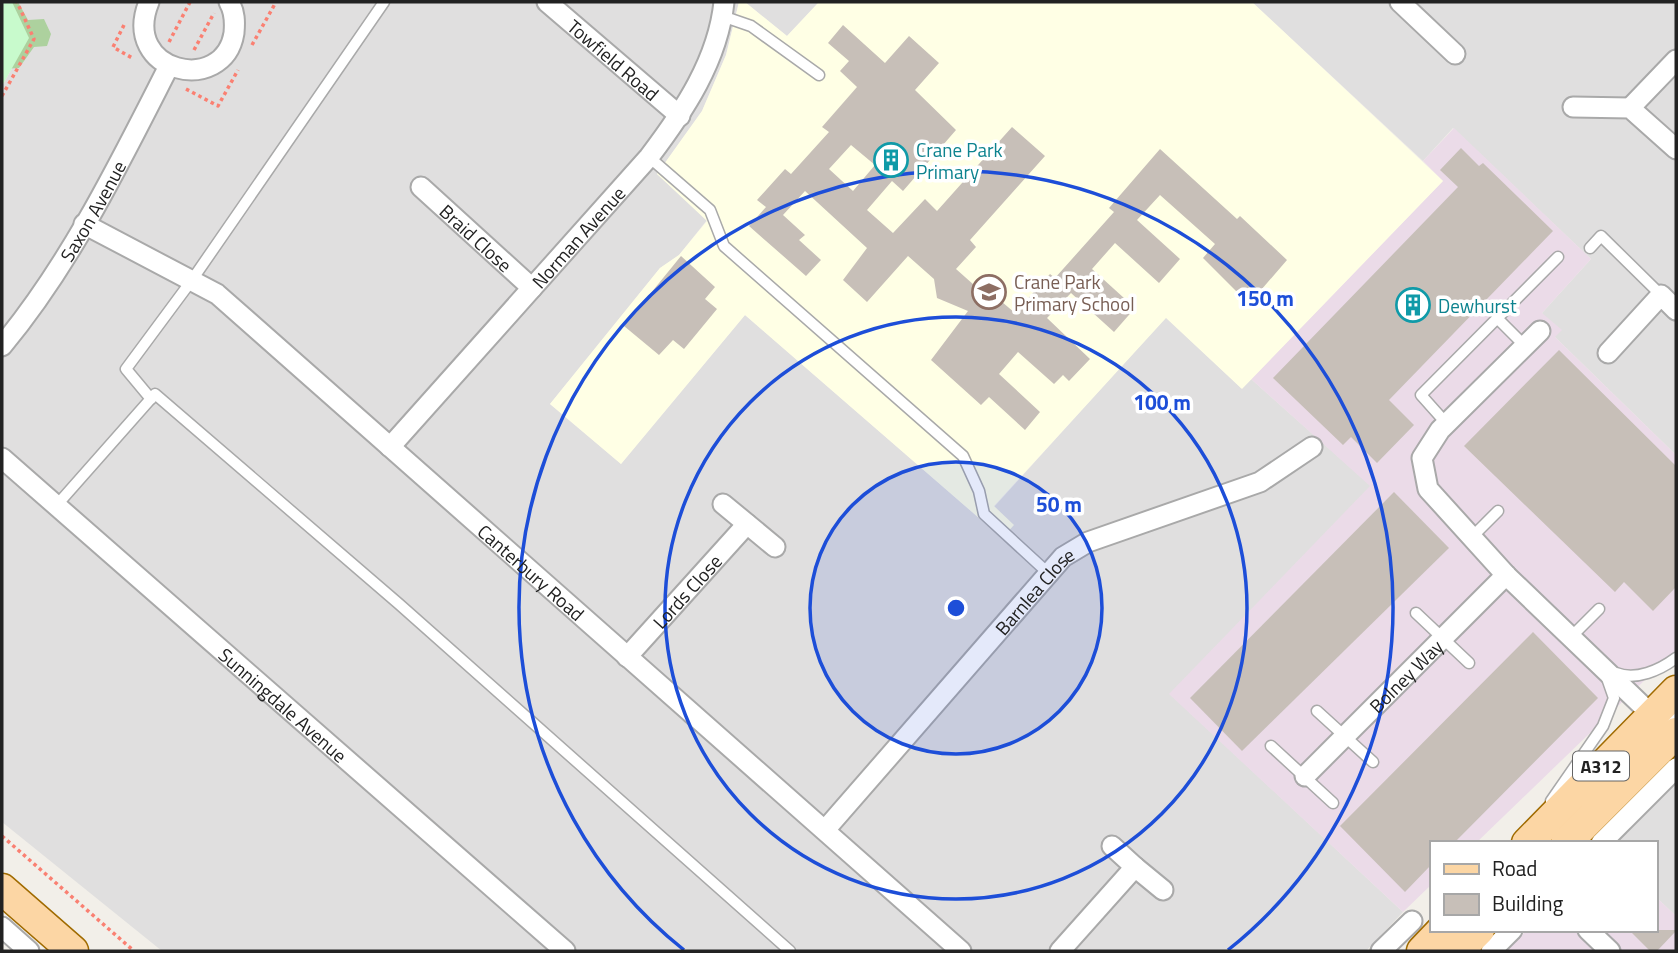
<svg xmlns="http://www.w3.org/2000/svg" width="1678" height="953" viewBox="0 0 1678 953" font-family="'Titillium Web',sans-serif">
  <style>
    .residential { fill: #e0dfdf }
    .industrial { fill: #ebdbe8 }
    .education { fill: #ffffe5 }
    .forest { fill: #add19e }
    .park { fill: #c8facc }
    .building { fill: #c7bfb8; fill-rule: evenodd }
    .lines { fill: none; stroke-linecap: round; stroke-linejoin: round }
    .service-casing { stroke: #a9a9a9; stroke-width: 13 }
    .minor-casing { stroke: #a9a9a9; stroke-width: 23 }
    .primary-casing { stroke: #a06b00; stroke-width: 33 }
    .path { stroke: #fa8072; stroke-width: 3.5; stroke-dasharray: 3.5 3.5; stroke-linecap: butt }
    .service { stroke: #fff; stroke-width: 10 }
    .minor { stroke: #fff; stroke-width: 19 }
    .primary { stroke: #fcd6a4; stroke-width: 30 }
    .ring { fill: none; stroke: #1d4ed8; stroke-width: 3.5 }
    .labels { text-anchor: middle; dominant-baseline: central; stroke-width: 7; stroke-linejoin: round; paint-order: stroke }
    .shield { fill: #fff; stroke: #646464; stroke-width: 2 }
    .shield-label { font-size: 18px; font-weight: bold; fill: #222 }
    .street-label { font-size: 19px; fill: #222; stroke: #fff }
    .culture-label { font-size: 19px; fill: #0d838f; stroke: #fff; text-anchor: start }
    .education-label { font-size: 19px; fill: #785e54; stroke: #fff; text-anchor: start }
    .centre { fill: #1d4ed8; stroke: #fff; stroke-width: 3.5 }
    .ring-label { font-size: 21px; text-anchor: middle; font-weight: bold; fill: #1d4ed8; stroke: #fff; stroke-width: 7; stroke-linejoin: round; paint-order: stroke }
  </style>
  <rect width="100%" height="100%" fill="#f2efe9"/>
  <!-- residential -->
  <g class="residential">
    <path d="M12,2H739L726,55L702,111L657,174L707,220L679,255L660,268L550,404L621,464L745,315L1002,538L994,507L1166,317L1241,388L1251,379L1371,486L1170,694L1403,912L1366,951H162L2,822V86L29,38Z"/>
    <path d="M745,2H819L787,36Z"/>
    <path d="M1252,2H1676V455L1555,337L1542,313L1591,259L1453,128L1423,161Z"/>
    <path d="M1676,782V916L1655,896V843H1616Z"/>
  </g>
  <!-- industrial -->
  <g class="industrial">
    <path d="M1454,128L1591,259L1542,313L1562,330L1555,337L1676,455V650L1476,843H1431V885L1403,912L1169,694L1370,486L1251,379L1443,181L1423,161Z"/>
    <path d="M1655,896L1676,916V951H1506L1527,930H1655Z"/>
  </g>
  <!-- education -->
  <path class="education" d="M739,2H745L787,36L819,2H1252L1443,181L1242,389L1166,318L994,506L1014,525L1002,538L745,315L621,464L550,404L660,268L679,255L707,221L657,174L702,111L726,55Z"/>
  <!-- forest -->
  <path class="forest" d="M2,2H18L28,20L44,19L51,34L47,46L34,47L19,68L2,69Z"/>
  <!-- park -->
  <path class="park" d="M2,2H12L29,38L2,86Z"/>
  <!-- building -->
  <g class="building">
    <path d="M843,25L885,63L909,36L939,63L915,90L956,130L903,191L892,181L867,210L893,233L925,199L937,211L1012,127L1045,156L970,240L976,247L956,269L992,301L995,296L1015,313L1050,274L1055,278L1114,212L1109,208L1160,149L1237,219L1240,216L1287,260L1249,304L1203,258L1215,244L1160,195L1137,220L1180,259L1159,283L1115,243L1092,269L1135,308L1114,332L1071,293L1047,318L1090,359L1069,381L1063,375L1054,384L1018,352L999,374L1040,412L1025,430L989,397L981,405L931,360L968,311L937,298L934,279L908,256L867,302L843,280L867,248L805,191L783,215L805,235L799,240L821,260L806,276L749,226L766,207L757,200L785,169L791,174L829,132L822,127L857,87L840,71L849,61L828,43ZM851,145L875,165L853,191L829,169Z"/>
    <path d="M1461,148L1479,166L1483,163L1553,231L1389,400L1414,425L1377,463L1351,437L1343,445L1273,378L1458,187L1440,170Z"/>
    <path d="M681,256L715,287L705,299L717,309L684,349L673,340L659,355L624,326Z"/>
    <path d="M1559,350L1676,466V587L1653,611L1624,582L1615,592L1464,446Z"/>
    <path d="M1394,492L1449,548L1242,751L1190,698Z"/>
    <path d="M1533,632L1598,698L1454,843H1431V865L1405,892L1340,826Z"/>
    <path d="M1629,930H1676V931L1657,951H1650Z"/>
  </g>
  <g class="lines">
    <!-- service casing -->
    <g class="service-casing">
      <g id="service">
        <path d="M722,16L751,26L819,75"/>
        <path d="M649,157L710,210L724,246L963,456L979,491L984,514L1047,572"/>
        <path d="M1590,248L1601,236L1661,295"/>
        <path d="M1497,318L1525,346"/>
        <path d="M151,399L126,369L192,280L384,2"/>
        <path d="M1446,423L1421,395L1558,257"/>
        <path d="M56,506L155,394L399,604L790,951"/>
        <path d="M1472,537L1498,511"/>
        <path d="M1416,613L1469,663"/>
        <path d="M1571,637L1599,609"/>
        <path d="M1616,673C1636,681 1660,670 1676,658"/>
        <path d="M1317,711L1373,762"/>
        <path d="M1656,718L1668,721L1676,713"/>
        <path d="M1271,746L1333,803"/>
        <path d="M1551,801L1603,726L1614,698L1607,678"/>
      </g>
    </g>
    <!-- minor casing -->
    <g class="minor-casing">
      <g id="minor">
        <path d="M149,2C120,73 224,96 234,33C235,22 235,12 229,2"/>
        <path id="s1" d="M547,2L680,116"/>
        <path d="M1400,2L1455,54"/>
        <path d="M1573,107L1630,108L1676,149"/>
        <path d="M1630,108L1676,60"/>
        <path id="s2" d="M421,187L532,288"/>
        <path id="s3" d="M84,224L217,294L961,951"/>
        <path d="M1540,331L1440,430L1422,458L1428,489L1506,575L1652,715L1655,725"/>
        <path id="s4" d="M2,346C71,263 120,162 169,66"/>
        <path d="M1608,353L1661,295L1676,310"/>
        <path id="s5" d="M390,447L649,157C684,111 718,60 724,2"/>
        <path id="s6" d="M2,458L565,951"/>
        <path d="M723,504L775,547"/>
        <path id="s7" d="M627,657L747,524"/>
        <path id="s8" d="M1305,776L1506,575"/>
        <path id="s9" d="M825,830L1063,557L1088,542L1260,482L1312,447"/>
        <path d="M1601,843L1676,768"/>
        <path d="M1135,867L1163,890"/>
        <path d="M2,927L29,951"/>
        <path d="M1588,930L1610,951"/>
        <path d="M1060,951L1135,867L1112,846"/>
        <path d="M1381,951L1412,921"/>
        <path d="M1491,951L1512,930"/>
      </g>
    </g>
    <!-- primary casing -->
    <g class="primary-casing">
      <g id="primary">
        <path d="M1527,843L1676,691"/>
        <path d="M1566,843L1676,733"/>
        <path d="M2,889L73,951"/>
        <path d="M1422,951L1442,930"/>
        <path d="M1458,951L1479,930"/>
      </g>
    </g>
    <!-- path -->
    <g class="path">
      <path d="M124,25L113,47L134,59"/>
      <path d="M169,42L190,2"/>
      <path d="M252,45L276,2"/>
      <path d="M194,50L214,13"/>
      <path d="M186,89L218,106L238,70"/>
      <path d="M2,96L34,39L17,2"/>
      <path d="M2,836L134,951"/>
    </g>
    <!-- service -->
    <use href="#service" class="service"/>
    <!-- minor -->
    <use href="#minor" class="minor"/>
    <!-- primary -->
    <use href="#primary" class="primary"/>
  </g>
  <!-- distance rings -->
  <circle cx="956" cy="608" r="146" fill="#1d4ed8" fill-opacity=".12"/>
  <g class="ring">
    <circle cx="956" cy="608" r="146"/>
    <circle cx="956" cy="608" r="291"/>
    <path d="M684 950A437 437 0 1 1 1228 950"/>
  </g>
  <!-- icons -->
  <defs>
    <g id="building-ring" transform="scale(1.75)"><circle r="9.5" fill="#fff" stroke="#0f9aa8" stroke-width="1.5"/><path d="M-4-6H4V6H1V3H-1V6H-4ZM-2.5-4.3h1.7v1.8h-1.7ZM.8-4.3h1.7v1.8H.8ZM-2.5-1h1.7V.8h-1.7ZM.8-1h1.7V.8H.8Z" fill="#0f9aa8"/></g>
    <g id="school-ring" transform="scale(1.75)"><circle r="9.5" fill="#fff" stroke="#8d6e63" stroke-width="1.5"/><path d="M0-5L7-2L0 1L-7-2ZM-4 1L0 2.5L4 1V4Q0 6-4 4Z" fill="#8d6e63"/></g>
  </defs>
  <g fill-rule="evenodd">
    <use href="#building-ring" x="891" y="160"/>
    <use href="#school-ring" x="989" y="292"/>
    <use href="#building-ring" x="1413" y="305"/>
  </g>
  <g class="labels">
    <!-- shield labels -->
    <rect class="shield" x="1573" y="751.5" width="56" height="29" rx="5"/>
    <g class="shield-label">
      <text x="1601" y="766">A312</text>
    </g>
    <!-- street labels -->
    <g class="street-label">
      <text stroke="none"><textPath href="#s1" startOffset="88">Towfield Road</textPath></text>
      <text stroke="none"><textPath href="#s4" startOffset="163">Saxon Avenue</textPath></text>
      <text stroke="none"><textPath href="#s5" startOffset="282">Norman Avenue</textPath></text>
      <text stroke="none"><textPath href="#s2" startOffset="75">Braid Close</textPath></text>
      <text stroke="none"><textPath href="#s3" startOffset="570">Canterbury Road</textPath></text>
      <text stroke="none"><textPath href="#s7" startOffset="89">Lords Close</textPath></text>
      <text stroke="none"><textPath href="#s9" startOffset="318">Barnlea Close</textPath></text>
      <text stroke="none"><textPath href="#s8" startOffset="142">Bolney Way</textPath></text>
      <text stroke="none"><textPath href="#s6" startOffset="374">Sunningdale Avenue</textPath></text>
    </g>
    <!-- culture labels -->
    <g class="culture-label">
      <text x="916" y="149">Crane Park<tspan x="916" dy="22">Primary</tspan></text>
      <text x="1438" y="305">Dewhurst</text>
    </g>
    <!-- education labels -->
    <g class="education-label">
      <text x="1014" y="281">Crane Park<tspan x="1014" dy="22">Primary School</tspan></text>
    </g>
  </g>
  <circle cx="956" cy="608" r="10" class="centre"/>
  <g class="ring-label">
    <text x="1265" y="306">150 m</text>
    <text x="1162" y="410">100 m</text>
    <text x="1059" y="512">50 m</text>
  </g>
  <!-- border -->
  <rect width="1678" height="953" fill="none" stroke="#222222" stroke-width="7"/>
  <!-- legend -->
  <rect x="1430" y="841" width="228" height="91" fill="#ffffff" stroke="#a7a7a7" stroke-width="2"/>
  <rect x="1444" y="864" width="35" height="10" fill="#fcd6a4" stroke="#a7a7a7" stroke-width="2"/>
  <text x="1492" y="876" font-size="21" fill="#222222">Road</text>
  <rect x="1444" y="894" width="35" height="21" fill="#c7bfb8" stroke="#a7a7a7" stroke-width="2"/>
  <text x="1492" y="911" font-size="21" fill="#222222">Building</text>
</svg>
